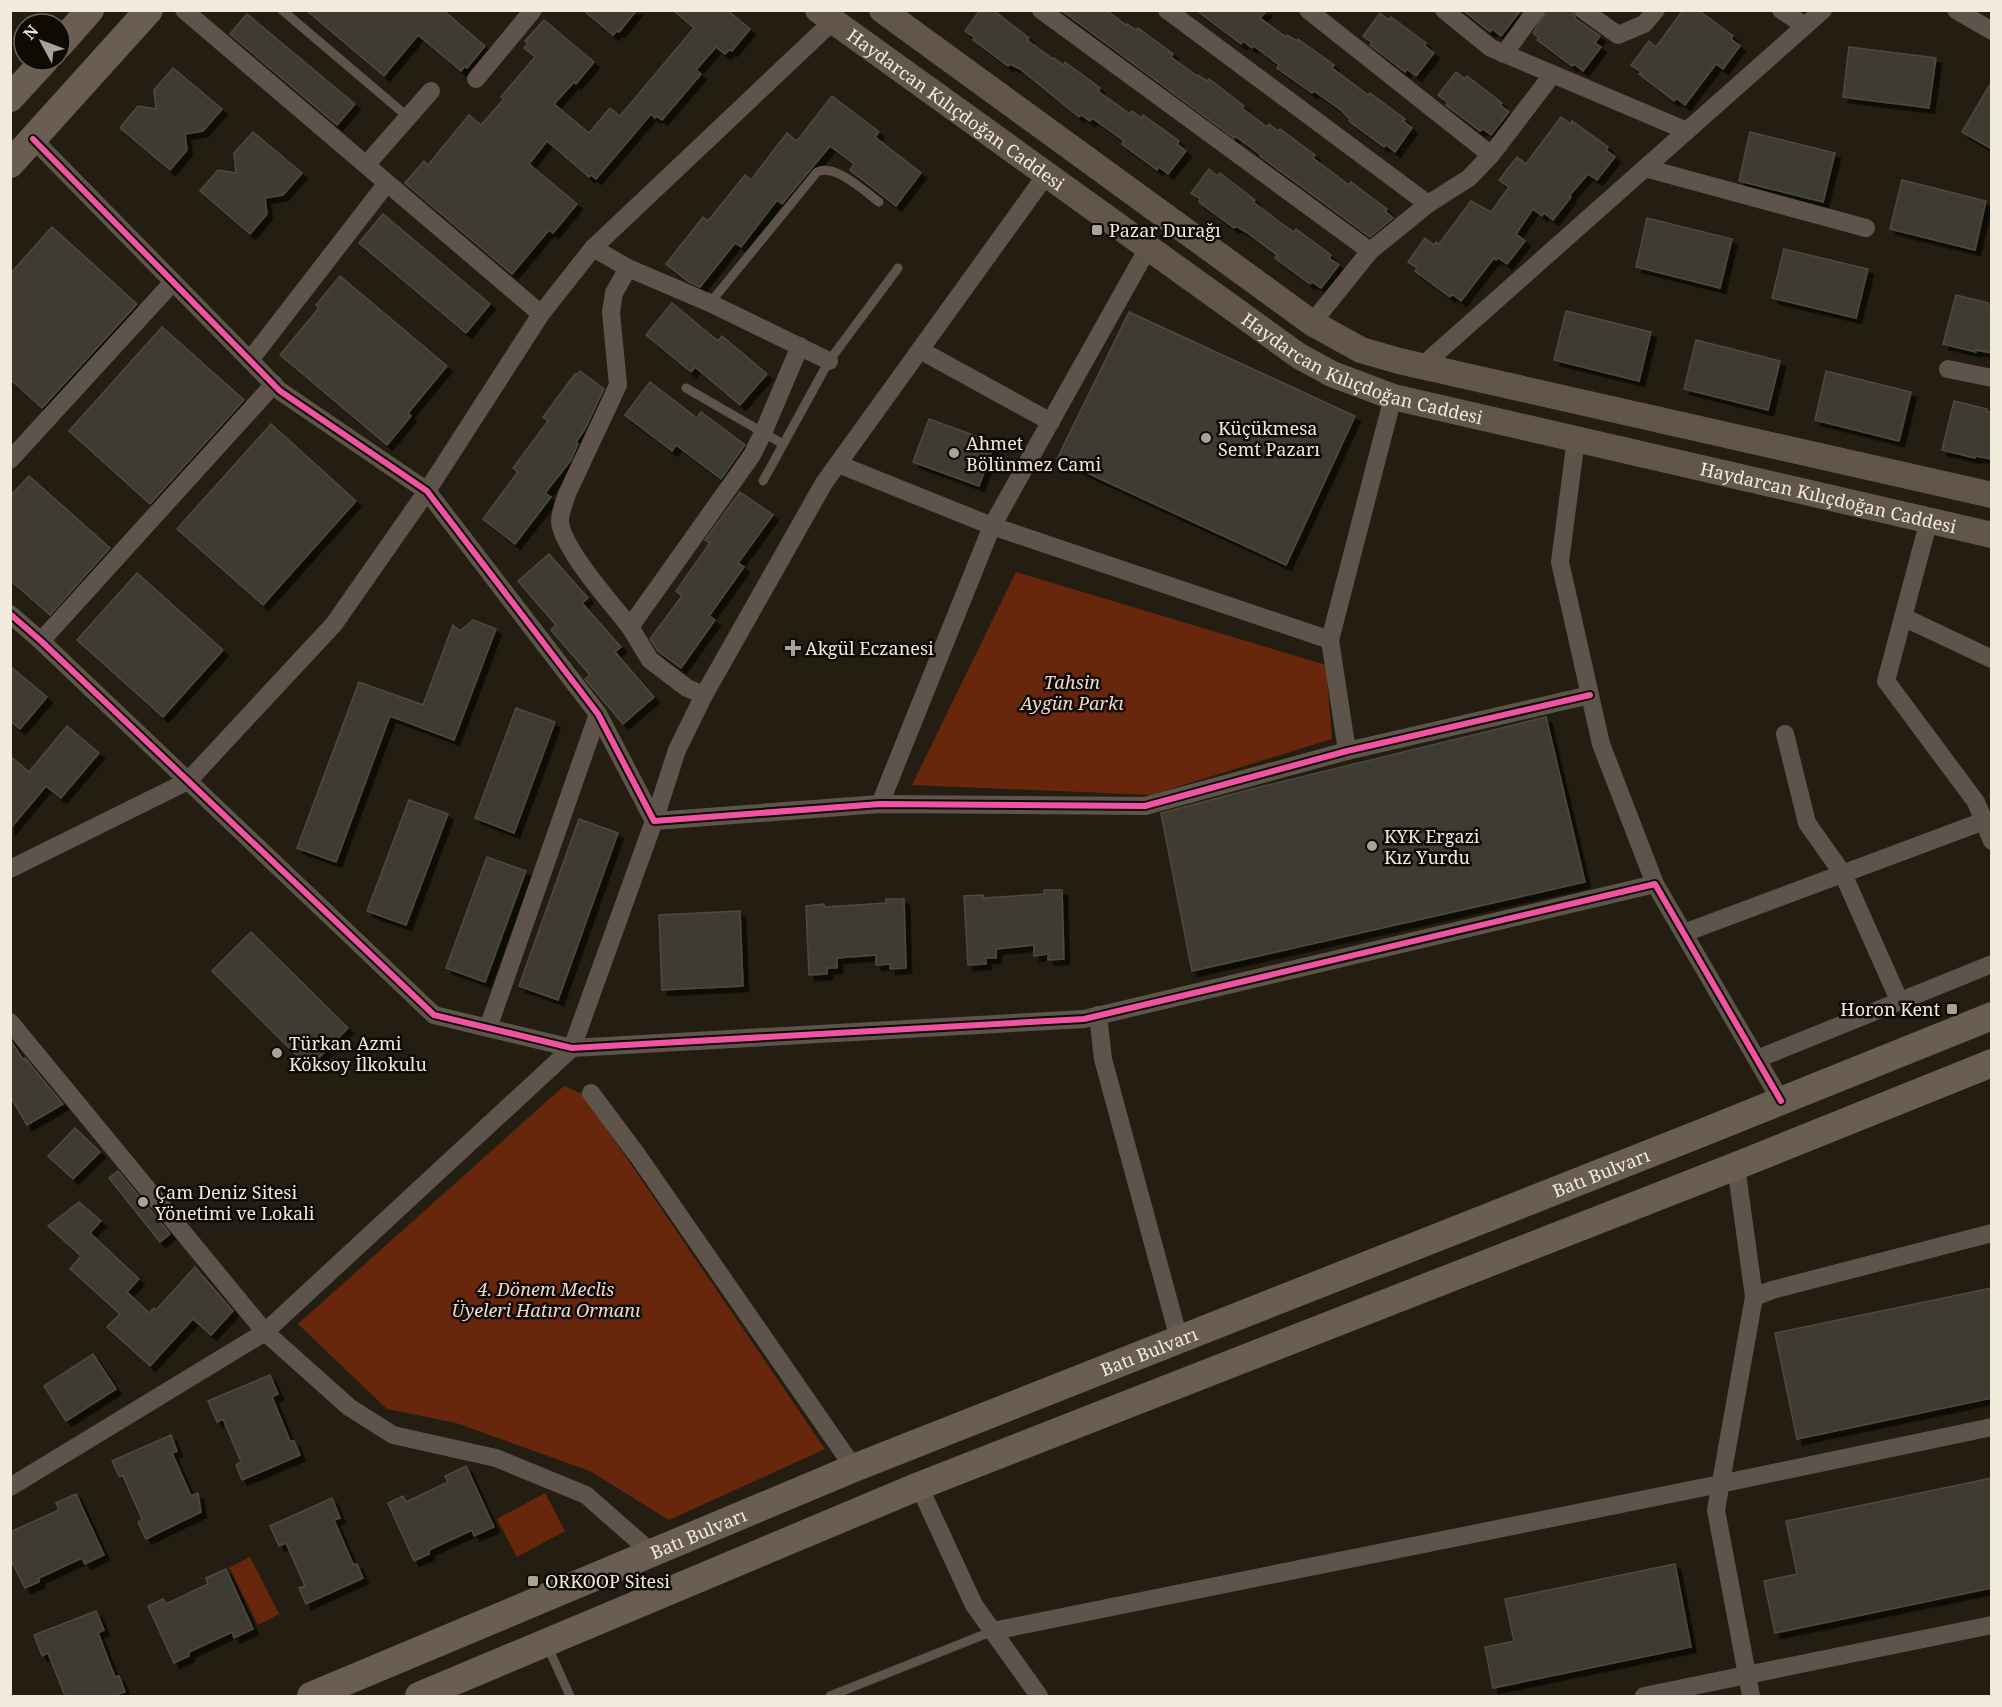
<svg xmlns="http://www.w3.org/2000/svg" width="2002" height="1707" viewBox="0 0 2002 1707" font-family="'Noto Serif',serif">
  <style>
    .green { fill: #68270c }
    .building { fill: #3e3a30; stroke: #4e4a40; stroke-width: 1.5; filter: url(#shadow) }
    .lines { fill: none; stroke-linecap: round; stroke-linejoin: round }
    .lane { stroke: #5e544b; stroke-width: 9 }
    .street { stroke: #5e544b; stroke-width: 18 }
    .secondary { stroke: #62564b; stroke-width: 26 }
    .primary { stroke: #6a5d51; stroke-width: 28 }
    .cycleway-casing { stroke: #0f0a04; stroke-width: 10 }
    .cycleway { stroke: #f153a3; stroke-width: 6 }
    .poi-dot { fill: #a9a396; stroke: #0f0a04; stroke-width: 2 }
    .labels { text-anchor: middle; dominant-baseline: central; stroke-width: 5; stroke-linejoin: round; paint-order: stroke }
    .street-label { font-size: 18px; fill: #f1eadd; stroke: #0f0a04 }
    .poi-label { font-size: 18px; fill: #f1eadd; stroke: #0f0a04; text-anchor: start }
    .park-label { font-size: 18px; font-style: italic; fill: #f1d8d0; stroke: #0f0a04 }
  </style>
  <defs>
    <filter id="shadow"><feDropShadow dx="5.5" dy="5.5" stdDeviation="0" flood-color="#0009"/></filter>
  </defs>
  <rect width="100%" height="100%" fill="#241e12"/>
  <!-- green -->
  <g class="green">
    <path d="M1016,572L1326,665L1332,739L1151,795L912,785Z"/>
    <path d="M564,1086L583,1094L825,1449L669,1520L590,1471L456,1423L387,1409L298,1324Z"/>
    <path d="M545,1493L565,1531L517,1557L497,1519Z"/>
    <path d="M250,1557L279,1614L258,1625L229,1568Z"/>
  </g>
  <!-- building -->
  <g class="building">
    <path d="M306,10H443L485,46L467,68L465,66L461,71L418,35L384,76Z"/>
    <path d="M583,10H637L619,32L617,31L613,35Z"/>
    <path d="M673,10H727L750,29L732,51L729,50L725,54L716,47L696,70L701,74L662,120L657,116L655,118L651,114L596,179L591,175L589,177L547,141L529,164L577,204L553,233L549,230L512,274L405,183L424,161L428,165L469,115L481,125L504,99L501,97L535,57L524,48L528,44L525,41L544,20L594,62L576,84L574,82L554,104L589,133L610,108L620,116L694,28Z"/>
    <path d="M980,10H993L1029,38L1027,40L1053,59L1054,58L1063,65L1065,62L1100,88L1098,91L1130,114L1132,111L1142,118L1143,115L1179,141L1177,144L1186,151L1168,174L1159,167L1157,170L1122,144L1124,141L1092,118L1090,121L1081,115L1079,117L1020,69L1010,64L1008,66L973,40L974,37L965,31Z"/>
    <path d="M1061,10H1106L1126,25L1127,24L1136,30L1138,28L1173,54L1171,57L1197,76L1198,75L1207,81L1209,79L1244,106L1242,108L1267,127L1269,124L1278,131L1280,129L1315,155L1313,158L1349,185L1351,182L1387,209L1385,211L1393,218L1370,237L1260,156L1261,155L1235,136L1234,138Z"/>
    <path d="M1196,10H1267L1260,18L1286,37L1287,35L1297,41L1298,39L1334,65L1332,68L1368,95L1370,93L1405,119L1403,121L1412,128L1395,152L1386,145L1384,147L1349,121L1350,119L1342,111L1314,91L1312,93L1277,68L1279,65L1254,46L1252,48L1243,41L1241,44Z"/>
    <path d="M1463,10H1521L1501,36L1492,29L1490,32Z"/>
    <path d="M1547,10H1572L1576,19L1600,36L1595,43L1601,47L1583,71L1574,64L1572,66L1537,40L1539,38L1533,33Z"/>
    <path d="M1683,10H1698L1733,36L1731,39L1740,46L1723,69L1716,64L1685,105L1676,98L1674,101L1639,74L1641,72L1631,65L1649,41L1656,47Z"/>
    <path d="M1380,13L1389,20L1391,17L1426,43L1425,46L1434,53L1416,76L1407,69L1405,72L1370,45L1372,43L1363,36Z"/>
    <path d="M247,14L355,104L337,125L230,34Z"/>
    <path d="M1849,47L1936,58L1929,108L1843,97Z"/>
    <path d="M173,68L222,109L203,131L185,134L187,150L170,170L120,128L138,106L156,109L154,90Z"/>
    <path d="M1456,72L1465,79L1467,76L1502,103L1500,105L1509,112L1491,135L1483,129L1480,131L1446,105L1447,102L1438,95Z"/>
    <path d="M1992,81V149L1962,132Z"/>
    <path d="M832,96L879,132L875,137L921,173L896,206L850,170L854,164L830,146L782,204L777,200L741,247L735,243L700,287L689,282L666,264L703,217L708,221L745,175L751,180L787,133L797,141Z"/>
    <path d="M1561,117L1571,124L1572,121L1608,147L1606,150L1615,157L1597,180L1588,174L1569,196L1571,197L1553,220L1544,213L1542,216L1533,209L1516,234L1525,241L1507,264L1498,258L1496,260L1494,258L1461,301L1452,294L1450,297L1415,271L1417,268L1408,262L1425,238L1434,245L1436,242L1439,244L1471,201L1491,212L1509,187L1499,180L1517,157L1526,164Z"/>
    <path d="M253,132L302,173L283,195L265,198L267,214L250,234L200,191L218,170L236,173L234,153Z"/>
    <path d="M1750,132L1835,153L1823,202L1739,181Z"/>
    <path d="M1209,169L1218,176L1220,173L1255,200L1253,202L1285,226L1294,232L1296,229L1331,255L1329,258L1339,265L1321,288L1312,282L1310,284L1275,258L1277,255L1246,232L1236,226L1234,228L1199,202L1200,199L1191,193Z"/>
    <path d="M1902,180L1986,201L1975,250L1890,229Z"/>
    <path d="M383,214L490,304L466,333L359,243Z"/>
    <path d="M1647,218L1732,239L1720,288L1636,267Z"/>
    <path d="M52,227L137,304L42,408L10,379V274Z"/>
    <path d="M1784,249L1868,269L1856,318L1772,298Z"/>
    <path d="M340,276L447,366L408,413L411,416L387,445L280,355L319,308L316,305Z"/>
    <path d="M1956,295L1988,303L1987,305L1992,306V353L1976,350V352L1943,344Z"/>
    <path d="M672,303L718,341L722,336L767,374L740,405L695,367L691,372L646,335Z"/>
    <path d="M1566,311L1651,332L1639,381L1554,360Z"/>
    <path d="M1129,312L1355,416L1286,565L1057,459Z"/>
    <path d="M162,327L244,400L150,504L69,431Z"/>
    <path d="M1696,340L1780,361L1768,410L1684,389Z"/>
    <path d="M580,371L604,389L585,429L576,442L578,444L571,460L545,493L551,497L515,544L483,519L518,472L513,468L548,421L543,417L575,374L576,375Z"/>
    <path d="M1826,371L1911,392L1899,441L1815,420Z"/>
    <path d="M650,382L697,418L701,412L745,445L721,479L676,445L672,451L625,415Z"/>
    <path d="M1954,401L1987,409L1986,411L1992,412V459L1975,456V458L1942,450Z"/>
    <path d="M929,419L995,443L979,486L913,462Z"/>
    <path d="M271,424L356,501L263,605L177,529Z"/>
    <path d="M29,476L110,548L50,615L10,580V496Z"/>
    <path d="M740,492L773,515L738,563L744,567L709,616L715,620L681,668L658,651L650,639L682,596L676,591L710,543L705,540Z"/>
    <path d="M549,554L588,598L582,603L621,647L615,652L654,697L623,724L585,679L590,675L551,630L556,625L518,581Z"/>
    <path d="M137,573L223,650L163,717L77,640Z"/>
    <path d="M473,620L496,629L454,740L390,716L336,862L297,848L359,682L423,705L453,625L460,631Z"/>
    <path d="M10,666L47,697L20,729L10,721Z"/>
    <path d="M516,708L555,722L514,833L475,818Z"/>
    <path d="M1546,717L1585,882L1192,971L1161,813L1252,789Z"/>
    <path d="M67,726L99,753L61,798L46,786L10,829V756L29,772Z"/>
    <path d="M409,800L448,814L406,925L367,911Z"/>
    <path d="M579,819L618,833L558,1000L519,986Z"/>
    <path d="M487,857L526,871L485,982L446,968Z"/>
    <path d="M1044,890H1062L1064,959L1048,960V954L1034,956V945L996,949V958H986V964L968,965L964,896L983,895V898L1044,894Z"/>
    <path d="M886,899H904L906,968L890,969V964L876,965V955L837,958V968H827V974L809,975L806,906L824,904V907L886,903Z"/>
    <path d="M740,911L743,986L662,990L659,915Z"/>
    <path d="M251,932L348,1028L309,1068L212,971Z"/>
    <path d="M10,1040L23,1059L25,1058L63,1104L27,1125L10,1096Z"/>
    <path d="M75,1128L100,1152L73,1179L48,1156Z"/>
    <path d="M118,1171L170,1234L160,1242L109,1178Z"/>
    <path d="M79,1202L101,1221L90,1233L139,1279L127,1292L149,1313L154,1308L156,1310L195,1267L233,1311L211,1335L193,1319L150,1366L107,1327L120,1314L70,1269L81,1256L48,1226Z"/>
    <path d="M1992,1288V1398L1797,1439L1775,1333Z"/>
    <path d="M93,1354L116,1389L66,1421L44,1386Z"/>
    <path d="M270,1375L278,1394L272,1397L290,1441H294L300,1455L242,1480L236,1465L241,1462L223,1419L217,1422L208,1401Z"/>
    <path d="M171,1435L177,1451L172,1453L191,1496L198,1493L201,1512L146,1539L138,1522L142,1519L123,1476H119L112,1461Z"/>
    <path d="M466,1466L494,1527L474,1536L472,1530L429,1550V1554L414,1561L388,1503L403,1496L406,1502L448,1482L445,1476Z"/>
    <path d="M1992,1478V1588L1775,1633L1764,1581L1797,1574L1786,1521Z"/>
    <path d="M76,1494L104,1555L85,1564L82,1558L39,1578V1582L25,1588L10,1558V1532L59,1510L56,1503Z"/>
    <path d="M332,1498L340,1518L334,1520L353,1564H357L363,1578L306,1604L299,1588L305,1586L286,1543L279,1546L270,1526Z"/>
    <path d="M1675,1564L1691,1647L1493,1688L1485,1647L1514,1641L1505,1599Z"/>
    <path d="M226,1569L253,1629L234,1638L232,1632L189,1652V1656L174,1663L148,1606L163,1599L166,1604L208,1584L206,1578Z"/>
    <path d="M96,1611L104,1630L98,1633L115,1677L119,1676L125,1692L112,1696H65L48,1653L42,1656L34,1635Z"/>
  </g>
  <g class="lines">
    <!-- lane -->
    <g class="lane">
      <path d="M282,10L408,117"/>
      <path d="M710,303L817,172C835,163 865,192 879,202"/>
      <path d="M686,388L783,444"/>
      <path d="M763,481L829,361L898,268"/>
      <path d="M547,1645L570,1696"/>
      <path d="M830,1696L993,1631"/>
    </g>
    <!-- street -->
    <g class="street">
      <path d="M184,10L541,314"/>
      <path d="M1041,10L1370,251L1312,323"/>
      <path d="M1167,10L1428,204L1469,178L1491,155L1552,75"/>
      <path d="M1308,10L1491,155"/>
      <path d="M1444,10L1491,48L1687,131"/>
      <path d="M1583,10L1618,35L1644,24L1656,10"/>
      <path d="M1781,10L1805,26"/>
      <path d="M1956,10L1992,31"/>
      <path d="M1504,54L1536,10"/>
      <path d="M476,79L533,10"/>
      <path d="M33,139L280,391L427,491L598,714L654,821L880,804L1145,806L1347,751L1590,695"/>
      <path d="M366,165L431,91"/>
      <path d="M1645,168L1866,228"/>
      <path d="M593,248L628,268L710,303L829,361"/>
      <path d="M1370,251L1428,204"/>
      <path d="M628,268L614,293L611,312L618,385L567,494C564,503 560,512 560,521C561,547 613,605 630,627"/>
      <path d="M920,350L1051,422"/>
      <path d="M250,360L387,183"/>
      <path d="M1422,366L1823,10"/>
      <path d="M1948,369L1992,378"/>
      <path d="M1576,439L1560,562L1601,744L1655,884"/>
      <path d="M10,460L173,282"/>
      <path d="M838,464L992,526L1330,640"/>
      <path d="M1929,520L1886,681L1976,802L1992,841"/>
      <path d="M10,614L41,641L434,1015L572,1048L1084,1019L1655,884L1781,1101"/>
      <path d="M1903,617L1992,659"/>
      <path d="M41,641L274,384"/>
      <path d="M704,695L687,688L650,660L630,627L752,455L763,433L800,346"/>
      <path d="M1785,734L1807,823L1843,874L1899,1000"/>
      <path d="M1347,751L1330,640L1393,397"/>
      <path d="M880,804L992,526L1148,248"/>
      <path d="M10,869L188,781L334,624L427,491L541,314L593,248L832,22"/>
      <path d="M1684,933L1984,821"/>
      <path d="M1098,1015L1103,1059L1179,1339"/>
      <path d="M10,1022L265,1332L349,1407L393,1435L496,1458L586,1495L652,1553"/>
      <path d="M488,1028L598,714"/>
      <path d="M1757,1059L1992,964"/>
      <path d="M591,1093L638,1156L854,1468"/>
      <path d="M1736,1166L1754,1297L1772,1290L1992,1233"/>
      <path d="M919,1486L974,1605L1039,1696"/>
      <path d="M10,1487L265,1332L572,1048L654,821L677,750L704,695L824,483L1046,175"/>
      <path d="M993,1631L1720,1484L1992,1427"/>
      <path d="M1644,1696L1992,1625"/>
      <path d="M1751,1696L1716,1510L1754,1297"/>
    </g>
    <!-- secondary -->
    <g class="secondary">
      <path id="s1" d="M818,10L1299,356L1332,374L1393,397L1992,535"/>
      <path d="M882,10L1312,323L1361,350L1399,361L1992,495"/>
    </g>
    <!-- primary -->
    <g class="primary">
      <path d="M60,44L90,10"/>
      <path d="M10,98L45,60"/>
      <path d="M10,164L149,10"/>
      <path id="s2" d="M311,1696L854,1468L1699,1134L1992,1016"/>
      <path d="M419,1696L919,1486L1736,1166L1992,1063"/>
    </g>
    <!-- cycleway casing -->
    <g class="cycleway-casing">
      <g id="cycleway">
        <path d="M33,139L280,391L427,491L598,714L654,821L880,804L1145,806L1347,751L1590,695"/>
        <path d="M10,614L41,641L434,1015L572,1048L1084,1019L1655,884L1781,1101"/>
      </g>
    </g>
    <!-- cycleway -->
    <use href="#cycleway" class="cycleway"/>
  </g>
  <!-- markers -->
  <g class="poi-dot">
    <rect x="1091" y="224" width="12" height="12" rx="3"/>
    <circle cx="1206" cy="438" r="6"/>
    <circle cx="954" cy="453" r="6"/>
    <path d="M790 639h6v6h6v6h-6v6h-6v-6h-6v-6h6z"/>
    <circle cx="1372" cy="846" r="6"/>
    <rect x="1946" y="1003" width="12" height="12" rx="3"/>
    <circle cx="277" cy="1053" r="6"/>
    <circle cx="143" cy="1202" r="6"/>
    <rect x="527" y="1575" width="12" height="12" rx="3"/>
  </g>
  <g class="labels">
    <!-- street labels -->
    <g class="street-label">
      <text stroke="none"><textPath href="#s1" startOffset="170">Haydarcan Kılıçdoğan Caddesi</textPath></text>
      <text stroke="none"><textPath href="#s1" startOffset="656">Haydarcan Kılıçdoğan Caddesi</textPath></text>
      <text stroke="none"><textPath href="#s1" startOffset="1142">Haydarcan Kılıçdoğan Caddesi</textPath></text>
      <text stroke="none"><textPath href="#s2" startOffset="1392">Batı Bulvarı</textPath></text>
      <text stroke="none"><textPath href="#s2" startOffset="906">Batı Bulvarı</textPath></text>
      <text stroke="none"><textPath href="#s2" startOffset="420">Batı Bulvarı</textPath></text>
    </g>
    <!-- poi labels -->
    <g class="poi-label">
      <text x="1109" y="230">Pazar Durağı</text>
      <text x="1218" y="428">Küçükmesa<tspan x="1218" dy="21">Semt Pazarı</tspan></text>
      <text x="966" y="443">Ahmet<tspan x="966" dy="21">Bölünmez Cami</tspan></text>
      <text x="805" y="648">Akgül Eczanesi</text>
      <text x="1384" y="836">KYK Ergazi<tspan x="1384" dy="21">Kız Yurdu</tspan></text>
      <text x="1940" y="1009" text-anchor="end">Horon Kent</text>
      <text x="289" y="1043">Türkan Azmi<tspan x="289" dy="21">Köksoy İlkokulu</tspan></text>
      <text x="155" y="1192">Çam Deniz Sitesi<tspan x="155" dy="21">Yönetimi ve Lokali</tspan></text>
      <text x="545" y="1581">ORKOOP Sitesi</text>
    </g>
    <!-- park labels -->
    <g class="park-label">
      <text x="1072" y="682">Tahsin<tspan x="1072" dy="21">Aygün Parkı</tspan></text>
      <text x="546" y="1289">4. Dönem Meclis<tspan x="546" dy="21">Üyeleri Hatıra Ormanı</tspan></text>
    </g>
  </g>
  <!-- border -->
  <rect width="2002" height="1707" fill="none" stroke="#f1eadd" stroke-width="24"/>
  <!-- north arrow -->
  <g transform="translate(42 42) rotate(311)"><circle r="28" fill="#0f0a04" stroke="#69645b" stroke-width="1.5"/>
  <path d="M0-4.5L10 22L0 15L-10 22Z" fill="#a9a396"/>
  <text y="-9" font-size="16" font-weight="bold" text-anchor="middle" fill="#f1eadd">N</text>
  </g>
</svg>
